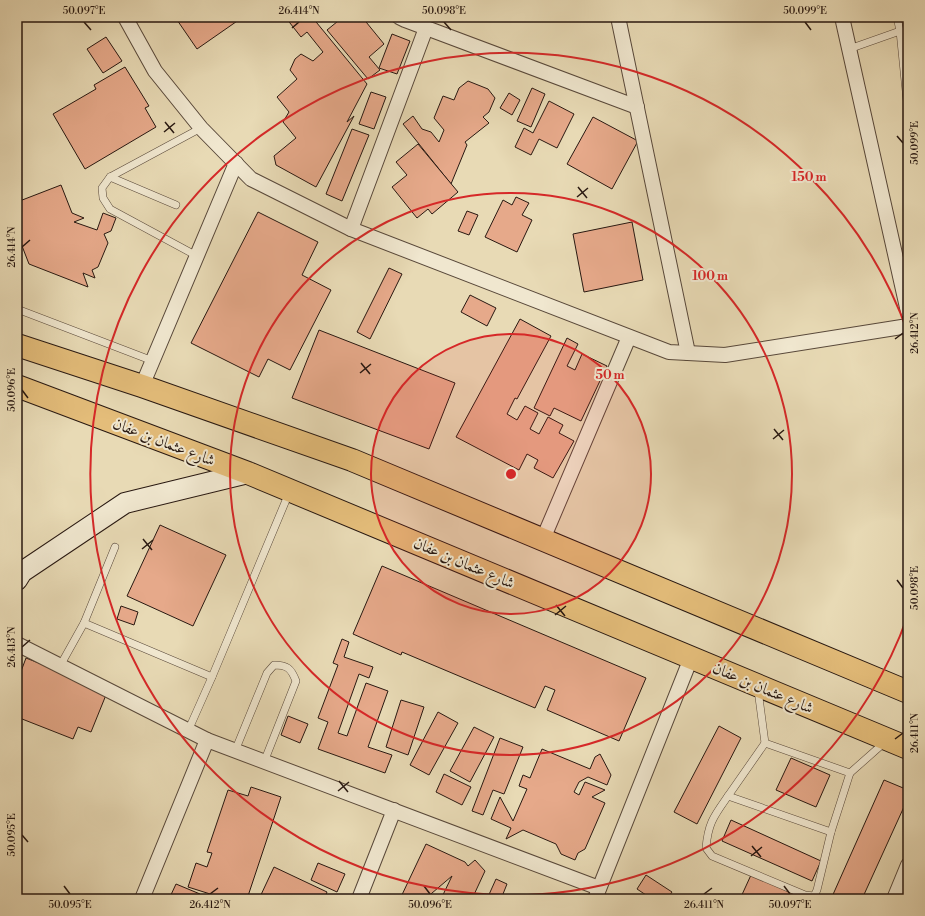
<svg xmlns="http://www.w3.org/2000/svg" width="925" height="916" viewBox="0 0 925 916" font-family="'Libre Bodoni',Amiri,serif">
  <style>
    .building { fill: #e6a98a; stroke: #281811 }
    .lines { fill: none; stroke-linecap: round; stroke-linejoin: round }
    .lane-casing { stroke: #58483a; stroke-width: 8 }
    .street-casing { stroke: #58483a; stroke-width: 16 }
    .secondary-casing { stroke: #281811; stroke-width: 22 }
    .primary-casing { stroke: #281811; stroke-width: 24 }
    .lane { stroke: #f0e7cf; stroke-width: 7 }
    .street { stroke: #f0e7cf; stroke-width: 14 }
    .secondary { stroke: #f0e7cf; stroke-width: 20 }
    .primary { stroke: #e4bd7a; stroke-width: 22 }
    .ticks { fill: none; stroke: #281811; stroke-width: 1.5 }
    .ring { fill: none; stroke: #d62828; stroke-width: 2 }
    .labels { text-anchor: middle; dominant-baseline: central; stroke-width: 4; stroke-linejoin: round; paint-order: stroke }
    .street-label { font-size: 16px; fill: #281811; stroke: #f0e7cf }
    .centre { fill: #d62828; stroke: #f0e7cf; stroke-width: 2 }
    .ring-label { font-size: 12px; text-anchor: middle; font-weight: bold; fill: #d62828; stroke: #f0e7cf; stroke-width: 4; stroke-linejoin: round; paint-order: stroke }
    .neatline { fill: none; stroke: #281811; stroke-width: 1.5 }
    .ticks-label { font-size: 10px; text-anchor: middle; fill: #281811 }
  </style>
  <rect width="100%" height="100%" fill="#e8dab5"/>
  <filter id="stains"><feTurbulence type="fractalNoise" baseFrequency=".005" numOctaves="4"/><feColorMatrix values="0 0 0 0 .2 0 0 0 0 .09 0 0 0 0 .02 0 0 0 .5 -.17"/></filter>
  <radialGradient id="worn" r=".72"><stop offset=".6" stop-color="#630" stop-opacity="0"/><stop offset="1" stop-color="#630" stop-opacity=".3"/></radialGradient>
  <!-- building -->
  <g class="building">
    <path d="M175,17H243L197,49Z"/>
    <path d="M288,17H312L367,84L347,122L354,116L316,187L276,165L274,156L296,138L283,122L289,112L277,97L297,79L290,70L295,59L301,54L313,61L323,52L307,32L301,37L286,18Z"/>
    <path d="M343,17H362L384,44L369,57L380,70L368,79L327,30Z"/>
    <path d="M392,34L410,41L397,74L379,68Z"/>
    <path d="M106,37L122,61L103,73L87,49Z"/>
    <path d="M125,67L149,106L145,108L156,127L85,169L53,114L96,89L94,85Z"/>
    <path d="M468,81L488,89L495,98L489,112L483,117L489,123L465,142L467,145L451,184L403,124L413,116L422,129L431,132L439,142L444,130L434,118L443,96L454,100L459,88Z"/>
    <path d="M532,88L545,94L531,127L517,121Z"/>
    <path d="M371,92L386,97L374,129L359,124Z"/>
    <path d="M509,93L520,100L512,115L500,108Z"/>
    <path d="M549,101L574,114L557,148L539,139L531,155L515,147L524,128L533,133Z"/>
    <path d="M593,117L638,141L612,189L567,164Z"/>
    <path d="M352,129L369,135L342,201L326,194Z"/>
    <path d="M418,144L458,192L432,214L428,209L417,218L392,187L407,175L396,162Z"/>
    <path d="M61,185L72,213L84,218L74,222L97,230L103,213L116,218L111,231L104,234L108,243L98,267L92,270L95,278L83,273L88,287L29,264L17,233V202Z"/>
    <path d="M516,197L529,203L522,215L532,220L517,252L485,237L503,200L512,205Z"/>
    <path d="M467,211L478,215L469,235L458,231Z"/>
    <path d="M258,212L318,242L302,275L331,290L290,370L268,359L259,377L191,343Z"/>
    <path d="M632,222L643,280L584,292L573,234Z"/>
    <path d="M389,268L402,274L370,339L357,332Z"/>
    <path d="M470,295L496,308L487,326L461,312Z"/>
    <path d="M520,319L551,336L517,399L515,398L507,414L517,420L525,406L538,413L530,429L539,434L548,417L563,425L559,433L574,441L553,478L534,468L538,460L527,454L519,470L456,437Z"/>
    <path d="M319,330L455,383L429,449L292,398Z"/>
    <path d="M567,338L578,344L567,366L575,370L582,354L607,366L581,421L554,408L550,416L534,408Z"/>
    <path d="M160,525L226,555L193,626L127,596Z"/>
    <path d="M382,566L646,678L619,741L547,710L555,690L545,686L535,708L402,652L401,655L353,634Z"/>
    <path d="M121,606L138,612L134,625L117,619Z"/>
    <path d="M342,639L349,642L344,657L373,667L369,678L359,674L338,733L347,736L366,683L388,691L368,747L392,755L385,773L318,749L328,722L318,718L338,665L333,663Z"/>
    <path d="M26,658L108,690L91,732L78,727L73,739L17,717V682Z"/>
    <path d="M401,700L424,707L408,755L386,747Z"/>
    <path d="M438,712L458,723L429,775L410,765Z"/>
    <path d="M288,716L308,724L300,743L281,735Z"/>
    <path d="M719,726L741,738L697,824L674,812Z"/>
    <path d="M474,727L494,737L470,782L450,771Z"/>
    <path d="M500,738L523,747L504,794L493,790L483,815L472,811Z"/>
    <path d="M542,749L590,769L595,757L600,754L611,775L607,785L588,777L579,782L574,792L579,795L585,782L605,790L592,797L605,803L585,849L578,853L575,860L561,854L556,844L523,830L506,839L511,828L491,819L500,797L513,821L527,789L519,786L523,775L530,778Z"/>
    <path d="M791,758L830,775L816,807L776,790Z"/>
    <path d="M444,774L471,787L462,805L436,792Z"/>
    <path d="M884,780L908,790V798L862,899H831Z"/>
    <path d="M251,787L281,797L247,899H226L188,887L196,863L207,867L212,853L207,852L228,790L248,796Z"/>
    <path d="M731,820L821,861L812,881L722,841Z"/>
    <path d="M426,844L465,862L468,866L475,860L485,871L472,899H441L452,876L425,899H400Z"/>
    <path d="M318,863L345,874L337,892L311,880Z"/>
    <path d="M274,867L327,892L324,899H259Z"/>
    <path d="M646,875L672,892L667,899H652L637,889Z"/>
    <path d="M751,875L801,897V899H740Z"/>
    <path d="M496,879L507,884L503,894L514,899H487Z"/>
    <path d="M176,884L200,894L197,899H169Z"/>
  </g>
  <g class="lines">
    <!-- lane casing -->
    <g class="lane-casing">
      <g id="lane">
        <path d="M897,17L900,31L908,111"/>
        <path d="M849,49L900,31"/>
        <path d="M110,177L176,205"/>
        <path d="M197,256L110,209L103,198L102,188L110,177L201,128"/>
        <path d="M17,309L153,361"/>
        <path d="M84,623L212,677"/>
        <path d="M60,666L84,623L115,547"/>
        <path d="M758,690L765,743L850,773L885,742"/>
        <path d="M188,731L212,677L289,493"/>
        <path d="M765,743L728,796L831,832L850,773"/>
        <path d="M235,751L267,673L274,665C287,665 291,668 296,681L264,762"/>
        <path d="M728,796C714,816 708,823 706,848L712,856L805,895L814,896L817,890L831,832"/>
      </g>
    </g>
    <!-- street casing -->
    <g class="street-casing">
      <g id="street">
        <path d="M125,17L155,71L201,128L251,179L351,229L669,352L725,355L908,326"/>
        <path d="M399,17L405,20L637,107"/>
        <path d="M618,17L688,353"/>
        <path d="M842,17L908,312"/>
        <path d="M351,229L426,28"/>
        <path d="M142,386L236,163"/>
        <path d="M543,539L629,337"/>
        <path d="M17,644L207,740"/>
        <path d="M142,899L207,740L599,888"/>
        <path d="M359,899L394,810"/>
        <path d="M595,899L691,658"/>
        <path d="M894,899L908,865"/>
      </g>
    </g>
    <!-- secondary casing -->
    <g class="secondary-casing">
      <path id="secondary" d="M17,580L22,572L125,503L248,473"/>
    </g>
    <!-- primary casing -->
    <g class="primary-casing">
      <g id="primary">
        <path d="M17,345L142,386L352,460L908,692"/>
        <path d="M17,386L248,473L908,748"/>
      </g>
    </g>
    <!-- lane -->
    <use href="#lane" class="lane"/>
    <!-- street -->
    <use href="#street" class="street"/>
    <!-- secondary -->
    <use href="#secondary" class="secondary"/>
    <!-- primary -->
    <use href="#primary" class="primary"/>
  </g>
  <!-- ticks -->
  <path class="ticks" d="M84,22L91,30M444,22L451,30M805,22L811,30M292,28L299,22M165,122L174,133M164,132L175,123M897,136L903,143M578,187L587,198M577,197L588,188M22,247L30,240M895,339L903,333M361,363L370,374M360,373L371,364M22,390L28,398M774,429L783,440M773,439L784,430M143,539L152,550M142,549L153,540M897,580L903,588M556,605L565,616M555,615L566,606M22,647L30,640M895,739L903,733M339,781L348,792M338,791L349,782M22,835L28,842M752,846L761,857M751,856L762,847M64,886L70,894M424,886L430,894M784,886L790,894M210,894L218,888M704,894L712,888"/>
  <!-- distance rings -->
  <circle cx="511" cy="474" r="140" fill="#d62828" fill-opacity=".12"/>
  <g class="ring">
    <circle cx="511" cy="474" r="140"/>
    <circle cx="511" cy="474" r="281"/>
    <path d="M908 615A421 421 0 1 1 908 333"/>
  </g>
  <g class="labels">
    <!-- street labels -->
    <g class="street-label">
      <text transform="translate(164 442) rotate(21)">شارع عثمان بن عفان</text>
      <text transform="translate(464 563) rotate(23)">شارع عثمان بن عفان</text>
      <text transform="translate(763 688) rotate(23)">شارع عثمان بن عفان</text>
    </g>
  </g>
  <circle cx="511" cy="474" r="6" class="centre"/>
  <g class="ring-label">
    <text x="809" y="181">150 m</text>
    <text x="710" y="280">100 m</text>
    <text x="610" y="379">50 m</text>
  </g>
  <!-- margin -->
  <rect width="925" height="916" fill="none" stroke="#e8dab5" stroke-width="44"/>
  <rect x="22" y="22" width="881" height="872" class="neatline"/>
  <g class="ticks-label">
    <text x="84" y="14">50.097°E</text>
    <text x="299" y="14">26.414°N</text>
    <text x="444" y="14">50.098°E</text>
    <text x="805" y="14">50.099°E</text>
    <text transform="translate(914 143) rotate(-90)" y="4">50.099°E</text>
    <text transform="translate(11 247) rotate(-90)" y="4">26.414°N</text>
    <text transform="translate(914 333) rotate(-90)" y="4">26.412°N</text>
    <text transform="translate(11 390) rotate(-90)" y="4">50.096°E</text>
    <text transform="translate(914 588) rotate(-90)" y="4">50.098°E</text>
    <text transform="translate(11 647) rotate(-90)" y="4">26.413°N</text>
    <text transform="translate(914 733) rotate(-90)" y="4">26.411°N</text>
    <text transform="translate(11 835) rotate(-90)" y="4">50.095°E</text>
    <text x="70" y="908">50.095°E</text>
    <text x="210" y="908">26.412°N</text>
    <text x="430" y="908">50.096°E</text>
    <text x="704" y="908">26.411°N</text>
    <text x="790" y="908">50.097°E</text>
  </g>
  <rect width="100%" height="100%" filter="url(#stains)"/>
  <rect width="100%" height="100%" fill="url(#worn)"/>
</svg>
